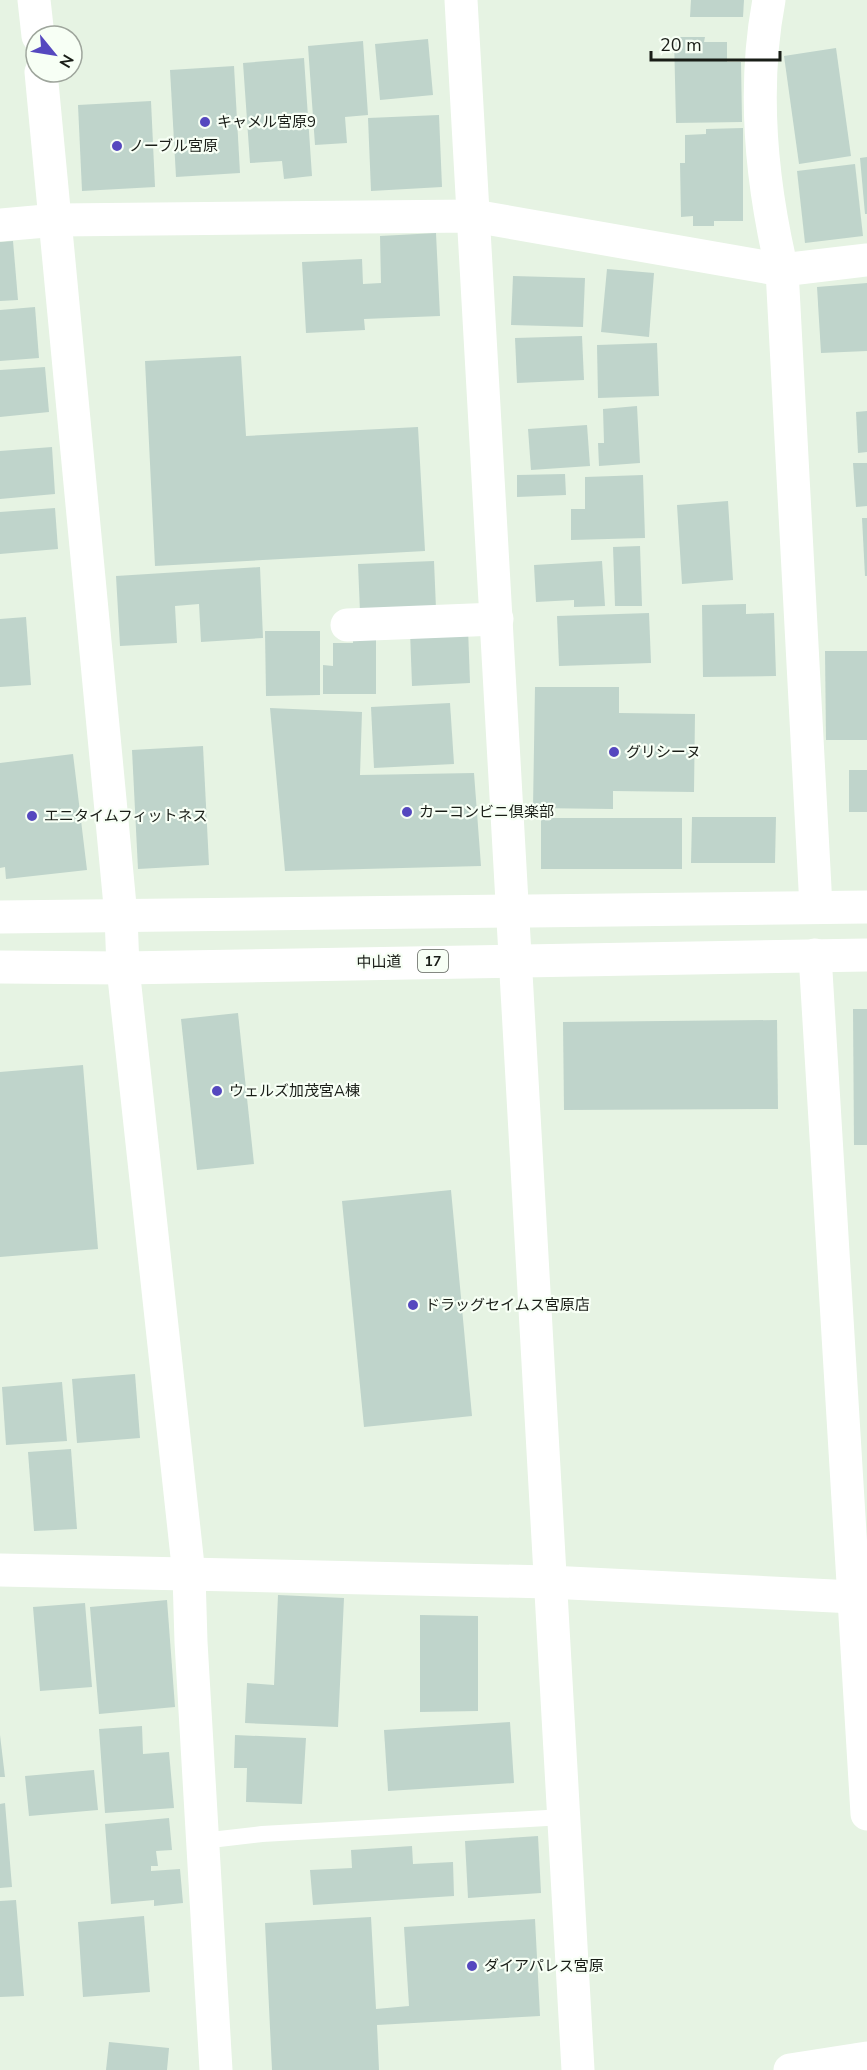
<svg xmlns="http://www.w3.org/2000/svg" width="867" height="2070" viewBox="0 0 867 2070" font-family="'Nunito Sans','Noto Sans JP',sans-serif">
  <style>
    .building { fill: #bfd4cb }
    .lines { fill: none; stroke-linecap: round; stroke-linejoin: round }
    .service { stroke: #fff; stroke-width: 16 }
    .minor { stroke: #fff; stroke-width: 33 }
    .tertiary { stroke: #fff; stroke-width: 33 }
    .trunk { stroke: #fff; stroke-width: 33 }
    .poi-dot { fill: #5548bf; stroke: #f7fff5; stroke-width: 2 }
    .labels { text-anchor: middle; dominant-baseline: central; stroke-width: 4.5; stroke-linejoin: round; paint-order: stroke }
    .shield { fill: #f7fff5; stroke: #5c615a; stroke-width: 1.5 }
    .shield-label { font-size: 14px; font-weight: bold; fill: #191d17 }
    .poi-label { font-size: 15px; fill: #191d17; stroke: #f7fff5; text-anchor: start }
    .street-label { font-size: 15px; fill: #191d17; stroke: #f7fff5 }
  </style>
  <rect width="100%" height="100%" fill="#e6f3e3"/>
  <!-- building -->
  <g class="building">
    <path d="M691,0H744L743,17H690Z"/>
    <path d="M674,37H705L704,42H727V62H741L742,122L676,123Z"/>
    <path d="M428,39L433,95L380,100L375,44Z"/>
    <path d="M363,41L368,115L345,117L347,143L315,145L308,46Z"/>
    <path d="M836,48L851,156L799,164L784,56Z"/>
    <path d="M304,58L312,176L284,179L282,161L250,163L243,63Z"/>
    <path d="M234,66L240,173L176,177L170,70Z"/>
    <path d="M151,101L155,187L82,191L78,105Z"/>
    <path d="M439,115L442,187L371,191L368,118Z"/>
    <path d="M743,128V221H714V226H693V216L681,217L680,163H685V135L706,134V129Z"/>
    <path d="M867,157V214H865L860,158Z"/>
    <path d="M855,164L863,236L805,243L797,171Z"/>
    <path d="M436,233L440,316L364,319L365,330L306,333L302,262L362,259L363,284L381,283L380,236Z"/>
    <path d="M13,241L18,300L0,301V242Z"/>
    <path d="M607,269L654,273L649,337L601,332Z"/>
    <path d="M513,276L585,278L583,327L511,325Z"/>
    <path d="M867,283V351L821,353L817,287Z"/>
    <path d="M35,307L39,358L0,361V310Z"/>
    <path d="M582,336L584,380L517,383L515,338Z"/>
    <path d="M657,343L659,396L598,398L597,345Z"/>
    <path d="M241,356L246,436L418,427L425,551L155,566L145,361Z"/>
    <path d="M45,367L49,412L0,417V370Z"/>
    <path d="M637,406L640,463L599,466L598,443H604L603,409Z"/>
    <path d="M867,411V452L858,453L856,412Z"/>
    <path d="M587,425L590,466L531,470L528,429Z"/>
    <path d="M52,447L55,494L0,499V451Z"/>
    <path d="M853,463H867V506L856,507Z"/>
    <path d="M565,474L566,495L517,497V475Z"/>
    <path d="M643,475L645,538L571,540V509H585V477Z"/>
    <path d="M728,501L733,580L682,584L677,505Z"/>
    <path d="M55,508L58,549L0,554V512Z"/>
    <path d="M862,518H867V576H865Z"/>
    <path d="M640,546L642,606H615L613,547Z"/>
    <path d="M434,561L436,609L360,612L358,564Z"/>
    <path d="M602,561L605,606L574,607V600L536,602L534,565Z"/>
    <path d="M260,567L263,638L201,642L199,604L175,606L177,643L120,646L116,576Z"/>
    <path d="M746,604V614L774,613L776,676L703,677L702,605Z"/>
    <path d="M649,613L651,663L559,666L557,616Z"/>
    <path d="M26,617L31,685L0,687V619Z"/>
    <path d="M468,628L470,683L412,686L410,631Z"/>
    <path d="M265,631H320V695L266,696Z"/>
    <path d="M353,636H376V694H323V665L333,666V643H353Z"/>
    <path d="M825,651H867V740H826Z"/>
    <path d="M535,687H619V713L695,714L694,792L613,791V809L533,808Z"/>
    <path d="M450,703L454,764L374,768L371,707Z"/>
    <path d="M270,708L362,712L360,775L474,773L481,866L285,871Z"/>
    <path d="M203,746L209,865L138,869L132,750Z"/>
    <path d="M73,754L87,870L6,879L5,867L0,868V763Z"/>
    <rect x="849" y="770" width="18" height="42"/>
    <path d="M692,817H776L775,863H691Z"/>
    <rect x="541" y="818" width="141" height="51"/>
    <path d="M853,1009H867V1145H854Z"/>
    <path d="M238,1013L254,1164L197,1170L181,1019Z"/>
    <path d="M777,1020L778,1109L564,1110L563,1022Z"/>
    <path d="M83,1065L98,1249L0,1257V1072Z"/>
    <path d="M451,1190L472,1416L364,1427L342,1201Z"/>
    <path d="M135,1374L140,1438L77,1443L72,1379Z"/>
    <path d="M62,1382L67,1441L6,1445L2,1387Z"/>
    <path d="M71,1449L77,1529L34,1531L28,1452Z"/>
    <path d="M278,1595L344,1598L338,1727L245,1723L247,1683L274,1685Z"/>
    <path d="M167,1600L175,1707L99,1714L90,1607Z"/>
    <path d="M85,1603L92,1687L40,1691L33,1607Z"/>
    <path d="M420,1615L478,1616V1711L420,1712Z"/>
    <path d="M510,1722L514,1783L388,1791L384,1730Z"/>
    <path d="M142,1726L143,1754L169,1752L174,1808L105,1813L99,1729Z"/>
    <path d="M0,1735L5,1777H0Z"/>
    <path d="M235,1735L306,1738L302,1804L246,1802L247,1768H234Z"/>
    <path d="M94,1770L98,1810L29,1816L25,1776Z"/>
    <path d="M5,1803L12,1887L0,1888V1804Z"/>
    <path d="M169,1818L172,1850L156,1851L158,1866H151V1871L180,1869L183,1903L154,1906V1900L111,1904L105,1824Z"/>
    <path d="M538,1836L541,1893L468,1898L465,1841Z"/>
    <path d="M412,1846L413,1864L453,1862L454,1896L313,1905L310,1870L352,1868L351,1850Z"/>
    <path d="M16,1900L24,1996L0,1997V1901Z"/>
    <path d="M144,1916L150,1992L83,1997L78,1922Z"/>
    <path d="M371,1917L376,2009L409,2006L404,1927L535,1919L540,2016L377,2025L379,2070H272L265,1923Z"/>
    <path d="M109,2042L169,2048L167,2070H106Z"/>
  </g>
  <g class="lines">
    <!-- service -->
    <path class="service" d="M202,1841L262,1834L564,1817"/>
    <!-- minor -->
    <g class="minor">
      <path d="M34,0L38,36"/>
      <path d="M769,0C752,90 761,181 782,270L816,907"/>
      <path d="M41,72L121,916L123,968L189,1575L191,1642L216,2070"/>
      <path d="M0,225L57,220L474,216L782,270L867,260"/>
      <path d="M347,625L497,619"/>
      <path d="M815,955L867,1814"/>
      <path d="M0,1570L549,1582L854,1597L867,1594"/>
      <path d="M790,2070L867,2058"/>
    </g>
    <!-- tertiary -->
    <path class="tertiary" d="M461,0L578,2070"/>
    <!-- trunk -->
    <g class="trunk">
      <path d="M0,917L867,907"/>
      <path d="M0,967L123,968L867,955"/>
    </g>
  </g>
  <!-- markers -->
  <g class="poi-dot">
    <circle cx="205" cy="122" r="6"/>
    <circle cx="117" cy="146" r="6"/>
    <circle cx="614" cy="752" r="6"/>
    <circle cx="407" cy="812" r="6"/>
    <circle cx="32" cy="816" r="6"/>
    <circle cx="217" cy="1091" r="6"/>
    <circle cx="413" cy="1305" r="6"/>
    <circle cx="472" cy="1966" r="6"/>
  </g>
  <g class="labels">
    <!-- shield labels -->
    <rect class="shield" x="418" y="950" width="30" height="22" rx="4.5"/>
    <g class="shield-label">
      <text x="433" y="961">17</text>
    </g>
    <!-- poi labels -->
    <g class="poi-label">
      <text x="217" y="122">キャメル宮原9</text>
      <text x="129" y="146">ノーブル宮原</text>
      <text x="626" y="752">グリシーヌ</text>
      <text x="419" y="812">カーコンビニ倶楽部</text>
      <text x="44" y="816">エニタイムフィットネス</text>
      <text x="229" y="1091">ウェルズ加茂宮A棟</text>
      <text x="425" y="1305">ドラッグセイムス宮原店</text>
      <text x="484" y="1966">ダイアパレス宮原</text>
    </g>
    <!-- street labels -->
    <g class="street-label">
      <text transform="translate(379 962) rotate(-1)">中山道</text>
    </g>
  </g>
  <!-- north arrow -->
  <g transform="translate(54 54) rotate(120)"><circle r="28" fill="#f7fff5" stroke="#9ea59c" stroke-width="1.5"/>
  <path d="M0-4.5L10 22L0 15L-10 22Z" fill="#5548bf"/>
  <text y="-9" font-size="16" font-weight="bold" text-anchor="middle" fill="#191d17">N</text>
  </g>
  <!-- scale -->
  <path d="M651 51v9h129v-9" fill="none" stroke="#191d17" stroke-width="3"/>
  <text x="660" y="51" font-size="18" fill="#191d17" stroke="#f7fff5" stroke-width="4.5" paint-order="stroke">20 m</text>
</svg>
